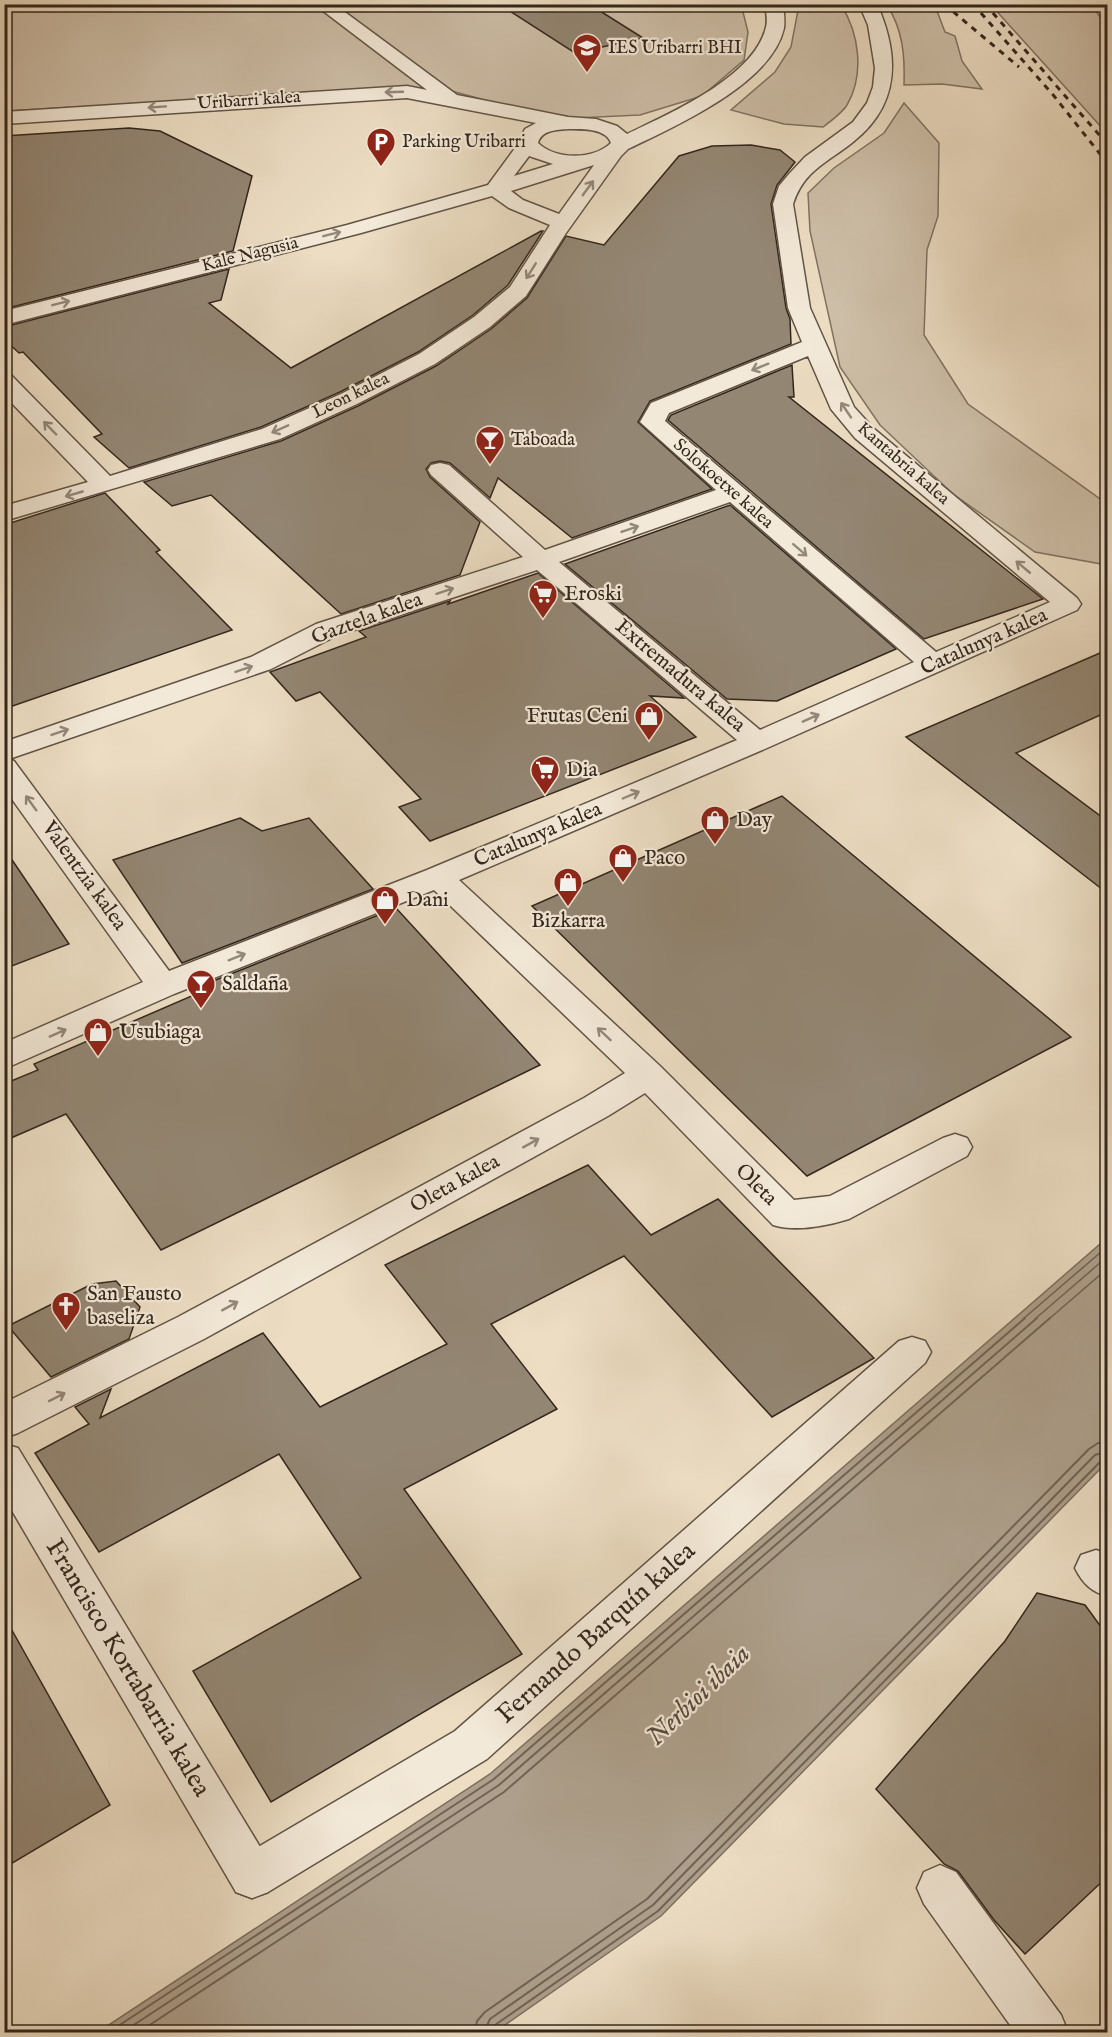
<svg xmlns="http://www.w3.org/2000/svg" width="1112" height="2037" viewBox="0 0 1112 2037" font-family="'IM FELL English',serif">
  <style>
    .green { fill: #cdbea7; stroke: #807262; stroke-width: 1.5 }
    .water { fill: #ad9f8b; stroke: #7c6f5f; stroke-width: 1.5 }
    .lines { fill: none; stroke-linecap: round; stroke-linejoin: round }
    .shore-far1 { stroke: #706354; stroke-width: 1.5 }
    .shore { stroke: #706354; stroke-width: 2 }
    .building { fill: #938673; stroke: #33271d; stroke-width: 1.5 }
    .pedestrian-casing { stroke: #615446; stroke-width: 3 }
    .minor-casing { stroke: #615446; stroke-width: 3 }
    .pedestrian { fill: #f3e9d8; fill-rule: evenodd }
    .minor { fill: #f3e9d8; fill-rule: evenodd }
    .rail { stroke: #33271d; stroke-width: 3; stroke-dasharray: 6 6; stroke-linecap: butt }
    .oneway { stroke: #93887a }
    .labels { text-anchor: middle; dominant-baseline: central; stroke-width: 4.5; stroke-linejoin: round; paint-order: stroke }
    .far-poi-label { font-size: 18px; fill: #33271d; stroke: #f3e9d8; text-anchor: start }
    .far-street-label { font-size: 18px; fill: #33271d; stroke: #f3e9d8 }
    .poi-label { font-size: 21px; fill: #33271d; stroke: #f3e9d8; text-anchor: start }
    .street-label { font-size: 21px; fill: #33271d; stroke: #f3e9d8 }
    .near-street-label { font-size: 26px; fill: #33271d; stroke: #f3e9d8 }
    .near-water-label { font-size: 27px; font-style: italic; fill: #584b3e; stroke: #f3e9d8 }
  </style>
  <rect width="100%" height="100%" fill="#ecddc3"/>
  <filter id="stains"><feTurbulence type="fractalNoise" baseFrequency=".00333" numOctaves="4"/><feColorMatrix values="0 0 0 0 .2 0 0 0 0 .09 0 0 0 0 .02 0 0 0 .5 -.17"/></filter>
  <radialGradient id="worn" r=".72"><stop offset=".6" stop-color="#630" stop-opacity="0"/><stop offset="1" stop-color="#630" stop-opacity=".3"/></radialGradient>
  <!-- green -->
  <g class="green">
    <path d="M741,4L748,32L744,60L702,96L640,115L576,118L503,105L437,87L5,111V5Z"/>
    <path d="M1091,4L1107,27V129H1103L991,5Z"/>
    <path d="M799,5H841C859,33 865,74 847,105C842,113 831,121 823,127L784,124L731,110L775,72L791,47Z"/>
    <path d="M887,5H932L937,11L945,32L955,36L962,61L982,89L942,84L904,85C905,56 903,30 887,5Z"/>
    <path d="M904,103L939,143L938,216L927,250L924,335L968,404L1107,504V565L1035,552L953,494L880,425L840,367L810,231L808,193L834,168L884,133Z"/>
  </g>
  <!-- water -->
  <path class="water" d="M1107,1238V1462L661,1916L495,2032H98L490,1774Z"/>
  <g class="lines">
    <!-- shore-far1 -->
    <g class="shore-far1">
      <path d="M1023,1319L1108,1246"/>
      <path d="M1035,1319L1108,1256"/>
      <path d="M1049,1319L1108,1268"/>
    </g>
    <!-- shore -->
    <g class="shore">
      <path d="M109,2032L494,1779L1025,1318"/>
      <path d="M123,2032L499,1785L1037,1318"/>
      <path d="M139,2032L504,1792L1050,1318"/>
      <path d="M475,2032L477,2021L485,2012L647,1899L1089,1449L1098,1443L1108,1442"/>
      <path d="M484,2032L490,2019L653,1905L1095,1455L1108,1451"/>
      <path d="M492,2032L495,2025L658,1911L1101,1461L1108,1458"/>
    </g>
  </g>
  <!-- building -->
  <g class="building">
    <path d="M499,4H589L643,38L575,53Z"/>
    <path d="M129,128L160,131L252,176L233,251L4,309V136Z"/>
    <path d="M751,145L780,150L795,162L777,185L771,204L786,308L790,319L791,344L650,401L638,422L712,489L572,538L498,478L490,498L450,463L440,461L431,463L426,469L430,477L480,522L460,575L341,614L211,495L172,506L144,482L281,441L358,406L436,366L491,329L527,298L566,236L604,245L679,156L712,146Z"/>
    <path d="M541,231H543L508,285L473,315L418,352L340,392L261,427L129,468L94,437L102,434L23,352L19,353L4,339V327L229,269L221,300L209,303L291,368Z"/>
    <path d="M792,365L794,397H789L1043,599L924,639L668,420L671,415Z"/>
    <path d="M105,493L160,550L156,552L232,630L4,709V525Z"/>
    <path d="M730,505L896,649L777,701L727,699L565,564Z"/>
    <path d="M538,573L684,698L650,696L696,737L430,841L399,807L421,799L320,692L296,701L270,672L366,637L359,631L450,601L448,604Z"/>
    <path d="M1107,650V712L1016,753L1107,821V893L906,737Z"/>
    <path d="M782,796L1071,1037L807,1176L532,906Z"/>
    <path d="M240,818L262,831L309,818L373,889L182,963L113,860Z"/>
    <path d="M4,848L69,944L4,969Z"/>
    <path d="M396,908L540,1065L161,1250L66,1114L4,1141V1084L38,1070L34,1064L201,992L198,987Z"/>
    <path d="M588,1165L651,1235L718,1199L874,1358L772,1417L624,1256L491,1324L557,1409L404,1489L522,1654L271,1802L193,1671L361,1578L279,1454L99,1552L35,1453L89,1424L75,1407L111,1389L100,1418L263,1333L320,1407L447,1344L385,1265Z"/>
    <path d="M116,1281L140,1307L129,1339L51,1377L8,1326L92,1284Z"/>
    <path d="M1037,1593L1085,1605L1107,1635V1877L1025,1954L994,1920L958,1871L944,1864L876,1789L1005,1641Z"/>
    <path d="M4,1616L110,1805L4,1868Z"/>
  </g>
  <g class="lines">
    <!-- pedestrian casing -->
    <g class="pedestrian-casing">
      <path id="pedestrian" d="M912,1337L925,1341L931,1352L925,1363L487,1759L268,1892L252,1898L236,1892L229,1876L236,1860L455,1731L899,1341Z"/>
    </g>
    <!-- minor casing -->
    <g class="minor-casing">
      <g id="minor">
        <path d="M314,4H334L457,95L568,117L596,119L617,126L627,134C669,114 755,77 766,27C768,20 766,12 765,4H783C784,12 785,20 784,28C772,84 675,126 628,149L621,156L566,233L526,296L490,327L435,364L357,404L280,439L4,521V506L88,482L4,395V374L12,376L110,476L262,429L341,394L419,354L474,317L510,287L550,225L509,208L492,196L361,233L4,325V311L347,225L488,185L518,144L525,129L536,123L407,98L4,124V112L407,86L427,90ZM568,129C582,129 606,128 611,143C593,160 556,160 538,143C541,130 557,130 568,129ZM529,156L553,164L514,176ZM594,165L559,214L523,200L511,191Z"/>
        <path d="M859,4H877C900,56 900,105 853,142C827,163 804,170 793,204L810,308L854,407L873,428L1077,598L1081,604L1077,610L767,748L459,880L660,1066L794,1200L830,1196L943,1138L955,1134L967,1138L972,1147L967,1156L849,1219C826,1226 796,1232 773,1225L645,1093L608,1116L204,1339L18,1433L4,1438V1403L178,1317L584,1098L625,1073L434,890L174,994L4,1069V1043L143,982L4,788V742L251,657L316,624L523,557L431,475L428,470L431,465L440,463L449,465L545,550L716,490L640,422L651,403L802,342L788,308L773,204L779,186L789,174L805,157L853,122L867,103L873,87L875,68L868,25ZM808,356L831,409L855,438L1050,602L936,652L665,421L669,413ZM730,502L914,662L760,730L559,562ZM537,570L737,740L427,870L169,971L14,761L9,759L271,669L336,636Z"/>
        <path d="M4,1444L18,1448L268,1860L275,1876L268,1892L252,1898L236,1892L4,1497Z"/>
        <path d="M1096,1550L1108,1554V1597C1091,1591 1083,1584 1075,1568L1081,1555Z"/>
        <path d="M940,1865L956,1872L1061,2015L1068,2032H1015L924,1904L917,1888L924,1872Z"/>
      </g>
    </g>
    <!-- pedestrian -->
    <use href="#pedestrian" class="pedestrian"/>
    <!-- minor -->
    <use href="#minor" class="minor"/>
    <!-- rail -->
    <g class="rail">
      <path d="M944,4L1019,67"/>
      <path d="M973,4L1054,96L1108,164"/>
      <path d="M985,4L1108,145"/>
    </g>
  </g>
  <!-- one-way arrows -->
  <defs><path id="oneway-shaft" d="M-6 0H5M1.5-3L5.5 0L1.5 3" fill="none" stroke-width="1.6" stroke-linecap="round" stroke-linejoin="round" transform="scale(1.5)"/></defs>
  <g class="oneway">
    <use href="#oneway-shaft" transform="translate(394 92) rotate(178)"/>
    <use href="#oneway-shaft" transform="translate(157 107) rotate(176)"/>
    <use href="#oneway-shaft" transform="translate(588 188) rotate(-54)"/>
    <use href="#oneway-shaft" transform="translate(332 234) rotate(-14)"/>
    <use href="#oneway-shaft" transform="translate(531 271) rotate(122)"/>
    <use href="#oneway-shaft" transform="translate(61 303) rotate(-14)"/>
    <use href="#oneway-shaft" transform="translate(760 367) rotate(158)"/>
    <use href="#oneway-shaft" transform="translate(846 410) rotate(-124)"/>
    <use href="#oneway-shaft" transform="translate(50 428) rotate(-134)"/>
    <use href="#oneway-shaft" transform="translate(280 429) rotate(156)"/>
    <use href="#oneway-shaft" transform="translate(74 494) rotate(164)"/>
    <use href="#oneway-shaft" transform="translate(630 529) rotate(-19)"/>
    <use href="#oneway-shaft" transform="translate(800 550) rotate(41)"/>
    <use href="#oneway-shaft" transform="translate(1023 567) rotate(-140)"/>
    <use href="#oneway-shaft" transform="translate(445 591) rotate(-18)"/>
    <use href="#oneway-shaft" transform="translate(244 669) rotate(-19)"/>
    <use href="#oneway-shaft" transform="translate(811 718) rotate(-24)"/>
    <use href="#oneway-shaft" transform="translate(60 732) rotate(-19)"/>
    <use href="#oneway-shaft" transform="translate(631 795) rotate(-23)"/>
    <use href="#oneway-shaft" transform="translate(31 803) rotate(-126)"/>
    <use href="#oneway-shaft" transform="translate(237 957) rotate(-22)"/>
    <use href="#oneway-shaft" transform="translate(58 1033) rotate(-24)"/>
    <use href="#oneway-shaft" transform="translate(604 1034) rotate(-137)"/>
    <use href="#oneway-shaft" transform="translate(531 1143) rotate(-29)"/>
    <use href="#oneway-shaft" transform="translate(230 1306) rotate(-29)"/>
    <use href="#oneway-shaft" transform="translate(57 1397) rotate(-27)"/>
  </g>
  <!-- icons -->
  <defs>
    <g id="school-pin" transform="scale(1.5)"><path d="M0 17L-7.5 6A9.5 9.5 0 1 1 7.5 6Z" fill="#8f2418" stroke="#f3e9d8"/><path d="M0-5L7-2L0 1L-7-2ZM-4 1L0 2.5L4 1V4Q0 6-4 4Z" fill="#fff"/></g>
    <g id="parking-pin" transform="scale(1.5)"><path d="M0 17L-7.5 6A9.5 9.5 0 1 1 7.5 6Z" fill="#8f2418" stroke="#f3e9d8"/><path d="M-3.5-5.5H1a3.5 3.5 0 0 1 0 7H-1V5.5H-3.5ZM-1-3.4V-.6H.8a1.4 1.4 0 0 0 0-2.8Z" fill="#fff"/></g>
    <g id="bar-pin" transform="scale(1.5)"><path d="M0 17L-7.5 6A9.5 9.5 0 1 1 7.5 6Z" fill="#8f2418" stroke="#f3e9d8"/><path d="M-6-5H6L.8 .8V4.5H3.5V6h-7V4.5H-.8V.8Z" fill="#fff"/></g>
    <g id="supermarket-pin" transform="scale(1.5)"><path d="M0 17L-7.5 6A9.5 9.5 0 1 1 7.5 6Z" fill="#8f2418" stroke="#f3e9d8"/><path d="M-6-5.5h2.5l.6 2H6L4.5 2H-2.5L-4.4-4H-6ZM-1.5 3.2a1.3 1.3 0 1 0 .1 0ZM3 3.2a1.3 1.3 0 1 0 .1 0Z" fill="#fff"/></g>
    <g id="shop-pin" transform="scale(1.5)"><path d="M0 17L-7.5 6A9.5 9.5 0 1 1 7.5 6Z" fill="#8f2418" stroke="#f3e9d8"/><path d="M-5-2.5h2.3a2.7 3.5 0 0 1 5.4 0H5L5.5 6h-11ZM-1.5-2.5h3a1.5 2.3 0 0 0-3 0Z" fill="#fff"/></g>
    <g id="church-pin" transform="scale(1.5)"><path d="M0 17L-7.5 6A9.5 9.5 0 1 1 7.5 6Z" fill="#8f2418" stroke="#f3e9d8"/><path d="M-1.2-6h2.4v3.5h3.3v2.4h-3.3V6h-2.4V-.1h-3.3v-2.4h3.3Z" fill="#fff"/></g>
  </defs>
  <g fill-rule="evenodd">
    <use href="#school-pin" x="587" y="48"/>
    <use href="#parking-pin" x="381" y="142"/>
    <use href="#bar-pin" x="490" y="440"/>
    <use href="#supermarket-pin" x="543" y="594"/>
    <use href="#shop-pin" x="649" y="716"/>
    <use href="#supermarket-pin" x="545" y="770"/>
    <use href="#shop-pin" x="715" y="820"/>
    <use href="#shop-pin" x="623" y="858"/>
    <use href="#shop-pin" x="568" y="882"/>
    <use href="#shop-pin" x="385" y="900"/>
    <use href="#bar-pin" x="201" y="984"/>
    <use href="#shop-pin" x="98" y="1032"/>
    <use href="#church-pin" x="66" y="1306"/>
  </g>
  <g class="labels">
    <!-- far-poi labels -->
    <g class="far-poi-label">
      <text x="608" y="48">IES Uribarri BHI</text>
      <text x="402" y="142">Parking Uribarri</text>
      <text x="511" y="440">Taboada</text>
    </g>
    <!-- far-street labels -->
    <g class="far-street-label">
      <text transform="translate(249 101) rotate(-4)">Uribarri kalea</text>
      <text transform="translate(250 255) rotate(-14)">Kale Nagusia</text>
      <text transform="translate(351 396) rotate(-26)">Leon kalea</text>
      <text transform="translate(903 464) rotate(41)">Kantabria kalea</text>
      <text transform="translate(723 484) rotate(41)">Solokoetxe kalea</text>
    </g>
    <!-- poi labels -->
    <g class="poi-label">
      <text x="564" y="594">Eroski</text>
      <text x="628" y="716" text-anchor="end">Frutas Ceni</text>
      <text x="566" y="770">Dia</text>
      <text x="736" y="820">Day</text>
      <text x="644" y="858">Paco</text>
      <text x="406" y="900">Dani</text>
      <text x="568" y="921" text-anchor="middle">Bizkarra</text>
      <text x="222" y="984">Saldaña</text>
      <text x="119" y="1032">Usubiaga</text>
      <text x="87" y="1294">San Fausto<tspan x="87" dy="24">baseliza</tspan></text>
    </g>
    <!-- street labels -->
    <g class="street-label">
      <text transform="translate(367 619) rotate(-20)">Gaztela kalea</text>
      <text transform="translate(984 642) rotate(-24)">Catalunya kalea</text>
      <text transform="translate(680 676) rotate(40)">Extremadura kalea</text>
      <text transform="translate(538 835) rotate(-23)">Catalunya kalea</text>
      <text transform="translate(84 876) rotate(54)">Valentzia kalea</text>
      <text transform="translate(455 1184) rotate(-29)">Oleta kalea</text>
      <text transform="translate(756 1185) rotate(45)">Oleta</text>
    </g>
    <!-- near-street labels -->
    <g class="near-street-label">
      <text transform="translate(596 1633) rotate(-42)">Fernando Barquín kalea</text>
      <text transform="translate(128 1668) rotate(59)">Francisco Kortabarria kalea</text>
    </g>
    <!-- near-water labels -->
    <g class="near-water-label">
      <text transform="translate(699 1696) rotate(-44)">Nerbioi ibaia</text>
    </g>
  </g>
  <!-- margin -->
  <rect width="1112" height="2037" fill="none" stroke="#ecddc3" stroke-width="24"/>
  <rect x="6" y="6" width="1100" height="2025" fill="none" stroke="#33271d" stroke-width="3"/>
  <rect x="12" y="12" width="1088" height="2013" fill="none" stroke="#33271d" stroke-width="1.5"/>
  <rect width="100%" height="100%" filter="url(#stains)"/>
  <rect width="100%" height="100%" fill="url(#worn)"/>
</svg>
